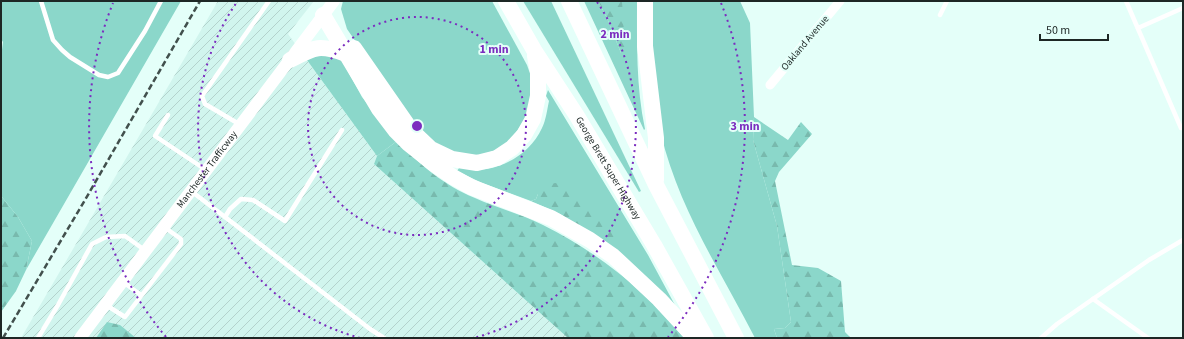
<svg xmlns="http://www.w3.org/2000/svg" width="1184" height="339" viewBox="0 0 1184 339" font-family="'Source Sans 3',sans-serif">
  <style>
    .industrial { fill: url(#industrial-furrows) }
    .green { fill: #8bd7ca }
    .forest { fill: url(#forest-firs) }
    .lines { fill: none; stroke-linecap: round; stroke-linejoin: round }
    .service { stroke: #fff; stroke-width: 4.5 }
    .minor { stroke: #fff; stroke-width: 9 }
    .secondary { stroke: #fff; stroke-width: 12 }
    .motorway { stroke: #fff; stroke-width: 16 }
    .rail { stroke: #42504d; stroke-width: 2.5; stroke-dasharray: 6 3; stroke-linecap: butt }
    .ring { fill: none; stroke: #7b2cbf; stroke-width: 2; stroke-dasharray: 2 4 }
    .labels { text-anchor: middle; dominant-baseline: central; stroke-width: 4; stroke-linejoin: round; paint-order: stroke }
    .street-label { font-size: 10px; fill: #1d2725; stroke: #e4fff9 }
    .centre { fill: #7b2cbf; stroke: #e4fff9; stroke-width: 2 }
    .ring-label { font-size: 12px; text-anchor: middle; font-weight: bold; fill: #7b2cbf; stroke: #e4fff9; stroke-width: 4; stroke-linejoin: round; paint-order: stroke }
  </style>
  <defs>
    <pattern id="industrial-furrows" width="10" height="10" patternUnits="userSpaceOnUse"><rect width="10" height="10" fill="#d1f5ee"/><path d="M-1 1l2-2M0 10L10 0M9 11l2-2" fill="none" stroke="#b3d2cc"/></pattern>
    <pattern id="forest-firs" width="22" height="20" patternUnits="userSpaceOnUse"><rect width="22" height="20" fill="#8bd7ca"/><path d="M5 1l3.5 6h-7zM16 11l3.5 6h-7z" fill="#78b9ad"/></pattern>
  </defs>
  <rect width="100%" height="100%" fill="#e4fff9"/>
  <!-- industrial -->
  <path class="industrial" d="M218,1H314L288,34L377,156L374,164L568,338H21Z"/>
  <!-- green -->
  <g class="green">
    <path d="M1,1H181L26,270L32,241L18,217L2,197L1,177V57L3,42L1,39Z"/>
    <path d="M343,1H492L527,65L533,82L531,110L507,146L479,156H463L433,145L410,120L347,29L341,9Z"/>
    <path d="M523,1H551L641,191L639,192Z"/>
    <path d="M584,1H598L607,18L621,53L622,1H637C637,44 636,86 645,129L644,130Z"/>
    <path d="M651,1H740L750,23L754,117L753,140L777,226L791,322L785,328L774,329L777,338H755C721,272 678,207 661,134C652,90 652,46 651,1Z"/>
    <path d="M313,52L340,57L362,97L397,141L377,156L304,56Z"/>
    <path d="M548,90L648,255L676,307L538,194L536,199L531,201L482,183L457,171L459,168C468,168 478,170 487,169C510,165 532,150 542,128C546,120 547,110 549,101L546,96Z"/>
  </g>
  <!-- forest -->
  <g class="forest">
    <path d="M598,1H622L625,49L621,53L607,18Z"/>
    <path d="M754,117L788,140L801,122L812,134L779,172L775,181L792,265L818,268L841,281L845,332L851,338H777L774,329L785,328L791,322L777,226L753,140Z"/>
    <path d="M397,141C421,165 443,185 475,198C497,208 521,214 543,225C597,252 647,291 684,338H568L374,164L377,156Z"/>
    <path d="M1,177L2,197L18,217L32,241L26,270L16,291L1,312Z"/>
    <path d="M556,183L562,185C575,196 612,221 616,236C617,240 615,244 614,248L560,214L531,201L536,199L538,194L545,184Z"/>
    <path d="M107,322L120,325L136,338H96Z"/>
  </g>
  <g class="lines">
    <!-- service -->
    <g class="service">
      <path d="M41,1L53,40L62,50L70,57L99,75L108,77L118,73L145,31L161,1"/>
      <path d="M1126,1L1181,128"/>
      <path d="M940,15L947,1"/>
      <path d="M1138,28L1183,8"/>
      <path d="M168,115L155,136L206,170"/>
      <path d="M239,124L205,104L202,96L269,1"/>
      <path d="M191,191L225,217L230,209L241,199L253,200L285,221L342,130"/>
      <path d="M225,217L370,329L384,338"/>
      <path d="M123,282L141,295"/>
      <path d="M1093,299L1148,338"/>
      <path d="M106,305L125,317L181,244V239L164,227"/>
      <path d="M38,338L58,305L92,244L106,237L125,236L146,251"/>
      <path d="M1041,338L1057,324L1149,260L1183,240"/>
    </g>
    <!-- minor -->
    <path class="minor" d="M770,85L840,1"/>
    <!-- secondary -->
    <path class="secondary" id="s1" d="M80,338L334,1"/>
    <!-- motorway -->
    <g class="motorway">
      <path id="s2" d="M506,1L534,50L577,116L654,245L706,338"/>
      <path d="M569,1L656,185L736,338"/>
      <path d="M645,1V46L656,138V180"/>
      <path d="M323,15L379,109L395,130L409,144L434,164L453,177L471,187L551,218L590,240L613,256L659,299L695,338"/>
      <path d="M354,48L411,130L431,149L452,159L477,163L497,158L512,148L524,135L533,119L538,96V72L535,56"/>
      <path d="M290,60C315,47 319,44 346,54"/>
    </g>
    <!-- rail -->
    <path class="rail" d="M3,338L85,200L200,1"/>
  </g>
  <!-- distance rings -->
  <g class="ring">
    <circle cx="417" cy="126" r="109"/>
    <path d="M360 338A219 219 0 0 1 237 2M597 2A219 219 0 0 1 474 338"/>
    <path d="M166 337A328 328 0 0 1 113 3M721 3A328 328 0 0 1 668 337"/>
  </g>
  <g class="labels">
    <!-- street labels -->
    <g class="street-label">
      <text transform="translate(805 43) rotate(-50)">Oakland Avenue</text>
      <text stroke="none"><textPath href="#s2" startOffset="196">George Brett Super Highway</textPath></text>
      <text stroke="none"><textPath href="#s1" startOffset="211">Manchester Trafficway</textPath></text>
    </g>
  </g>
  <circle cx="417" cy="126" r="6" class="centre"/>
  <g class="ring-label">
    <text x="615" y="38">2 min</text>
    <text x="494" y="53">1 min</text>
    <text x="745" y="130">3 min</text>
  </g>
  <!-- border -->
  <rect width="1184" height="339" fill="none" stroke="#1d2725" stroke-width="4"/>
  <!-- scale -->
  <path d="M1040 34v6h68v-6" fill="none" stroke="#1d2725" stroke-width="2"/>
  <text x="1046" y="34" font-size="12" fill="#1d2725" stroke="#e4fff9" stroke-width="3" paint-order="stroke">50 m</text>
</svg>
